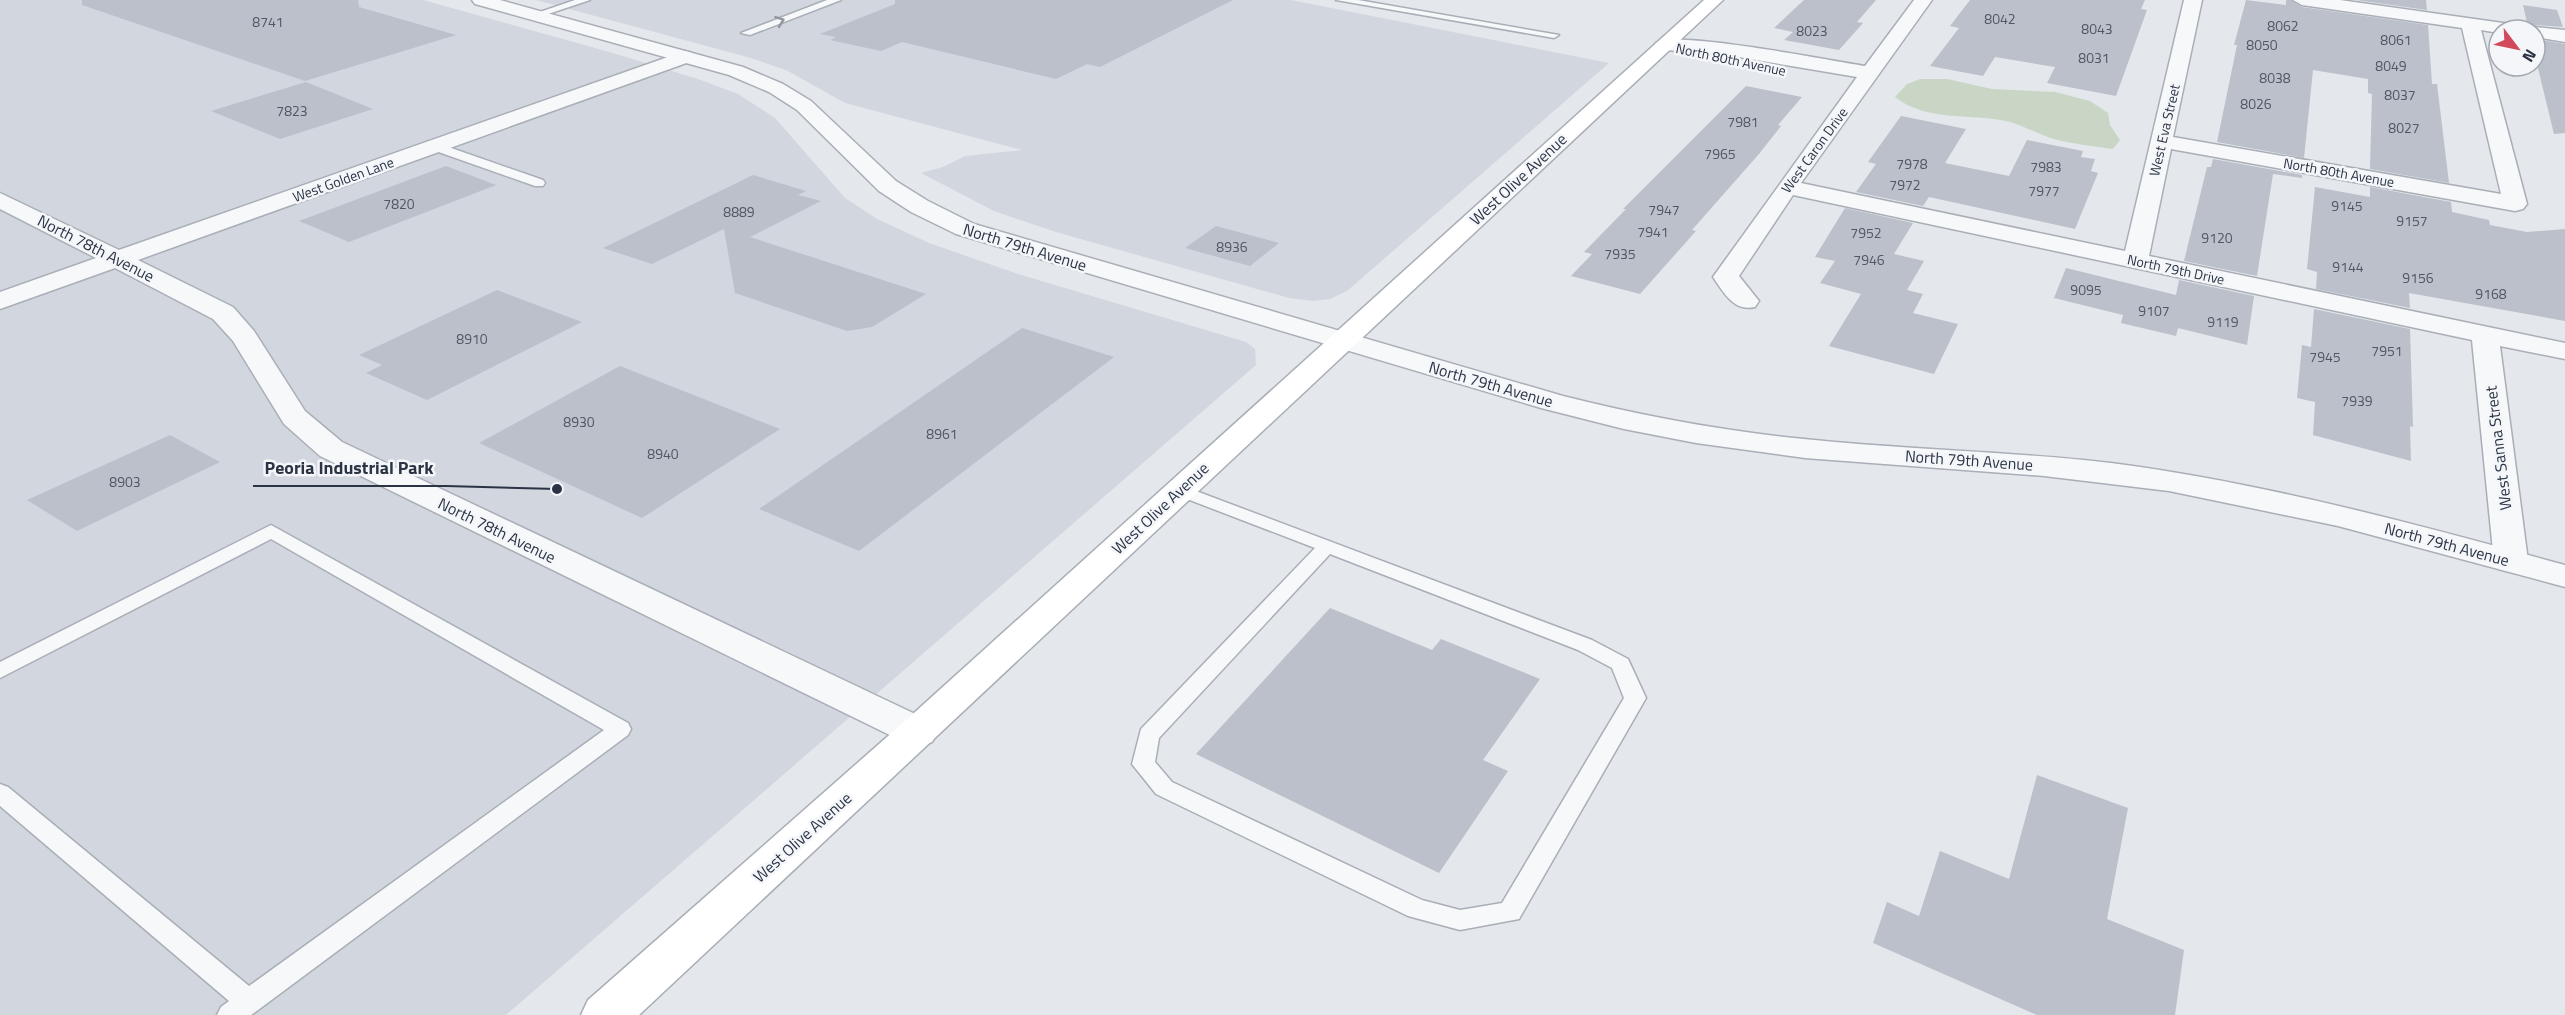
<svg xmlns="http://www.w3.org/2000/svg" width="2565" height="1015" viewBox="0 0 2565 1015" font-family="'Titillium Web',sans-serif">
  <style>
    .built { fill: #d2d6de }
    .green { fill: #c9d6c5 }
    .building { fill: #bbc0ca }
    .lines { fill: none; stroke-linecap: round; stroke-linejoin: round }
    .service-casing { stroke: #a9aeb7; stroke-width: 3 }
    .minor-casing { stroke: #a9aeb7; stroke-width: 3 }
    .tertiary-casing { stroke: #a9aeb7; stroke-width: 3 }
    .secondary-casing { stroke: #a9aeb7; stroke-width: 3 }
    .service { fill: #f7f8fa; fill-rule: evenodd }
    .minor { fill: #f7f8fa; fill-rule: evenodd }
    .tertiary { fill: #f7f8fa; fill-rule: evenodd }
    .secondary { fill: #fff; fill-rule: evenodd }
    .oneway { stroke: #9196a0 }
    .labels { text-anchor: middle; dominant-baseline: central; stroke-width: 5; stroke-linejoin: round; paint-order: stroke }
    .number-label { font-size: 14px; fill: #4f5766 }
    .far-street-label { font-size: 14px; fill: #2b3445; stroke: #f4f6f9 }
    .street-label { font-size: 16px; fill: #2b3445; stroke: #f4f6f9 }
    .leader { fill: none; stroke: #2b3445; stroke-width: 2 }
    .callout-dot { fill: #2b3445; stroke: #f4f6f9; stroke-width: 2 }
    .callout-label { font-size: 18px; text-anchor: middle; font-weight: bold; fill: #2b3445; stroke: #f4f6f9; stroke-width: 5; stroke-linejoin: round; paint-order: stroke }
  </style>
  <rect width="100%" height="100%" fill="#e4e7ec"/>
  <!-- built -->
  <g class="built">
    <path d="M0,0H423L613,53L698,79L738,94L775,118L845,198L877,219L929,243L1018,274L1246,342L1255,349L1256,365L506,1015H0Z"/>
    <path d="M536,0H1291L1609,63L1347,291L1330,299L1313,301L1289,298L1056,232L994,211L921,173L943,167L965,156L1022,150L845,103L788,71L751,58Z"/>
  </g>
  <!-- green -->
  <path class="green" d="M1920,79H1947L1992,89L2055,92L2090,101L2108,113L2110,125L2120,140L2113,149C2093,146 2072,144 2054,139C2037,134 2023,125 2006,121C1968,113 1927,122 1895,97L1907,84Z"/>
  <!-- building -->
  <g class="building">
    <path d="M82,0H358L359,7L456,35L305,81L82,5Z"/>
    <path d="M895,0H1233L1100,67L1087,64L1056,79L902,42L881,51L830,40L836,37L820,34L895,4Z"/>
    <path d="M1804,0H1876L1857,22L1863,23L1839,50L1784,40L1793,32L1774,28Z"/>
    <path d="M1970,0H2145L2141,9L2147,10L2116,96L2047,83L2055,67L1995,57L1983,76L1930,66L1959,28L1950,26Z"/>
    <path d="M2246,0L2286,5V0H2291L2302,7L2428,25L2432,84H2437L2449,183L2370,169L2372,94L2368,93V79L2313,70L2304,158L2217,142L2237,45H2234Z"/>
    <path d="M2356,0H2426L2427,10Z"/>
    <path d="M2523,5L2557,10L2563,27L2535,25L2528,27Z"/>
    <path d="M2535,39L2565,44V133L2554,134L2535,56Z"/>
    <path d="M306,82L373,109L280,139L211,111Z"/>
    <path d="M1746,86L1802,97L1778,125L1781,126L1759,154L1692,230L1696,231L1640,294L1571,276L1592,254L1584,252L1626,209H1623Z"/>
    <path d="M1901,116L1966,129L1945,163L2009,176L2027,140L2083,151L2081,157L2095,159L2091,171L2098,173L2075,229L1929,197L1923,206L1856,192L1876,164L1868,162Z"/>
    <path d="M2213,159L2302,175V178L2273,174L2257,276L2184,261L2207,167H2211Z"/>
    <path d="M446,166L496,185L349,242L299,221Z"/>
    <path d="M753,175L806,191L798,195L821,201L750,237L926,294L872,327L847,331L735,293L724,229L652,264L603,248Z"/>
    <path d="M2315,187L2370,197V187L2451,202L2452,212L2489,220L2490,225L2527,232L2565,229V321L2409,293L2410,308L2316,289L2317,272L2307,269Z"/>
    <path d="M1845,208L1913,223L1894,254L1924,261L1907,290L1923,294L1913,313L1958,324L1934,374L1829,346L1861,294L1820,283L1835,261L1815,257Z"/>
    <path d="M1216,226L1279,243L1250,266L1185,248Z"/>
    <path d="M2066,268L2176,295L2179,280L2254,296L2247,345L2178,328L2176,336L2121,323L2123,315L2054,298Z"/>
    <path d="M497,290L582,322L427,400L366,373L382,365L359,355Z"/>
    <path d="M2314,309L2410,329L2413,427L2410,426L2411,461L2313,435L2315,402L2297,398L2302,345L2311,347Z"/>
    <path d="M1022,328L1114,357L859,551L759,509Z"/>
    <path d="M620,366L780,429L642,518L479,443Z"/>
    <path d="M170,435L220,462L77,531L27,500Z"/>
    <path d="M1330,608L1432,650L1441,639L1540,679L1483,760L1508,771L1439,873L1196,754Z"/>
    <path d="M2037,775L2128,808L2107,919L2184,950L2175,1015H2037L1873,943L1887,902L1919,916L1940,851L2009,879Z"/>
  </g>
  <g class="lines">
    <!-- service casing -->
    <g class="service-casing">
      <g id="service">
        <path d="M575,0H590L539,17L531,15Z"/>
        <path d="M827,0H841L750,35L741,33Z"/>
        <path d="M1336,0H1358L1559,35L1554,38Z"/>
        <path d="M434,142L543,180L545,183L543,186H535L430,149L428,146Z"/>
        <path d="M1180,485L1592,640L1628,659L1646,698L1519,919L1460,930L1408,916L1156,794L1132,764L1141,729L1315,548L1174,494L1171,490ZM1330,554L1578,650L1612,668L1624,698L1502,903L1460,910L1422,900L1172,782L1155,762L1159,738Z"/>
        <path d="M271,525L628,723L631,729L628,735L258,1010L251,1015H217L221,1007L229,1001L0,806V784L8,787L249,986L604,730L271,539L0,678V662Z"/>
      </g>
    </g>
    <!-- minor casing -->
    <g class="minor-casing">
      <g id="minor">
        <path d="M1914,0H1932L1801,183L2125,251L2184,0H2202L2173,137L2501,194L2462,28L2302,5L2293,0H2340L2524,26L2527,30H2499V33L2481,30L2527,204L2523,209L2515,211L2171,149L2149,256L2565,343V359L2500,346L2528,561L2523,569L2511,572L2499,569L2494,561L2472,340L1793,195L1739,276L1759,301L1755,307C1734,312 1724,293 1713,277L1857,77L1721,54L1664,50L1655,44C1666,28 1838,62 1865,66Z"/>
        <path d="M2535,27L2565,30V42L2535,37V30H2527Z"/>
        <path d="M685,51L692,53L695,57L692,61L138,260L233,307L254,331L305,411L342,442L932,722L938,732L932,742L918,747L904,742L320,456L284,424L233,341L213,319L115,268L0,309V292L96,258L0,209V193L119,250Z"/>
      </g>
    </g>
    <!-- tertiary casing -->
    <g class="tertiary-casing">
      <path id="tertiary" d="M472,0H500L743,67L783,84L811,101L896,181L928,201L974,224L1563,396C1642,416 1723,431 1804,439C1906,450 2009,451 2111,463C2265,483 2415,524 2565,565V587L2338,526L2169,491L2044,476L1805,458L1696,443L1624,429L1541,408L956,234L911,212L879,191L797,110L769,92L729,75L475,4Z"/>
    </g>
    <!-- secondary casing -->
    <g class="secondary-casing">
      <path id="secondary" d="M1704,0H1723L639,1015H581L588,1000L904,722Z"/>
    </g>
    <!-- service -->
    <use href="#service" class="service"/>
    <!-- minor -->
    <use href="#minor" class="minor"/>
    <!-- tertiary -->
    <use href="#tertiary" class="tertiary"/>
    <!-- secondary -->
    <use href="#secondary" class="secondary"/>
  </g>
  <!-- one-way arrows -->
  <defs><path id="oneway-chevron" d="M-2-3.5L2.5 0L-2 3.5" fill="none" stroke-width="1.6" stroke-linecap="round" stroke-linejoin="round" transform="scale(1.5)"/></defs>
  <use class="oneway" href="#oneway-chevron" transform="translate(780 21) rotate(-20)"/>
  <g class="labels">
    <!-- number labels -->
    <g class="number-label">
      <text x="2000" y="18">8042</text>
      <text x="268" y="21">8741</text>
      <text x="2283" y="25">8062</text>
      <text x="2097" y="28">8043</text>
      <text x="1812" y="30">8023</text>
      <text x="2396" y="39">8061</text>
      <text x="2262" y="44">8050</text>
      <text x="2094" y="57">8031</text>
      <text x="2391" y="65">8049</text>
      <text x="2275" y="77">8038</text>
      <text x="2400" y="94">8037</text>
      <text x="2256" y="103">8026</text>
      <text x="292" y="110">7823</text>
      <text x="1743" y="121">7981</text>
      <text x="2404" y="127">8027</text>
      <text x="1720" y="153">7965</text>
      <text x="1912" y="163">7978</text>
      <text x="2046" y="166">7983</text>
      <text x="1905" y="184">7972</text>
      <text x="2044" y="190">7977</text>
      <text x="399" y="203">7820</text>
      <text x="2347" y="205">9145</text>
      <text x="1664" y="209">7947</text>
      <text x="739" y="211">8889</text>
      <text x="2412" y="220">9157</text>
      <text x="1653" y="231">7941</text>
      <text x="1866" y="232">7952</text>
      <text x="2217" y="237">9120</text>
      <text x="1232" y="246">8936</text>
      <text x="1620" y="253">7935</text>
      <text x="1869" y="259">7946</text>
      <text x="2348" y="266">9144</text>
      <text x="2418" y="277">9156</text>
      <text x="2086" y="289">9095</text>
      <text x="2491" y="293">9168</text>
      <text x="2154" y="310">9107</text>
      <text x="2223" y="321">9119</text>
      <text x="472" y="338">8910</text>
      <text x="2387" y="350">7951</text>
      <text x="2325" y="356">7945</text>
      <text x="2357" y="400">7939</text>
      <text x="579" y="421">8930</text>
      <text x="942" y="433">8961</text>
      <text x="663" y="453">8940</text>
      <text x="125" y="481">8903</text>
    </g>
    <!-- far-street labels -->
    <g class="far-street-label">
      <text transform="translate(1731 59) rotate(12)">North 80th Avenue</text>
      <text transform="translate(2164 130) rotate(-77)">West Eva Street</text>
      <text transform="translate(1814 150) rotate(-54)">West Caron Drive</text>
      <text transform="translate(2339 172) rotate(10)">North 80th Avenue</text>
      <text transform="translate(343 179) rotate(-20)">West Golden Lane</text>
      <text transform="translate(2176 269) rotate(12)">North 79th Drive</text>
    </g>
    <!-- street labels -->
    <g class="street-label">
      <text transform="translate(1518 179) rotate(-43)">West Olive Avenue</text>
      <text transform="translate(1025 247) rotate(17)">North 79th Avenue</text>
      <text transform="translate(96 248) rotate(27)">North 78th Avenue</text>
      <text transform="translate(1491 384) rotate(16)">North 79th Avenue</text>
      <text transform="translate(2498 448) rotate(-97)">West Sanna Street</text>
      <text transform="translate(1969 460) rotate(4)">North 79th Avenue</text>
      <text transform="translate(1160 508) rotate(-43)">West Olive Avenue</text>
      <text transform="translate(497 530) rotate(26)">North 78th Avenue</text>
      <text transform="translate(2447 544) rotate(15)">North 79th Avenue</text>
      <text transform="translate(802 837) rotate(-42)">West Olive Avenue</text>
    </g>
  </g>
  <!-- callouts -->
  <path class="leader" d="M557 489L446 486H253"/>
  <circle class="callout-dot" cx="557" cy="489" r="6"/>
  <g class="callout-label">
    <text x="349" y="474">Peoria Industrial Park</text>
  </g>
  <!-- north arrow -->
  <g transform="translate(2517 48) rotate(122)"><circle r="28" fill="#f4f6f9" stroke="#a4a8b1" stroke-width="1.5"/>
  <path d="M0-4.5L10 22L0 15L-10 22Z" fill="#d1495b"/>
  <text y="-9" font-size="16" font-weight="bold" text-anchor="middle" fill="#2b3445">N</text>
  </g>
</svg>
